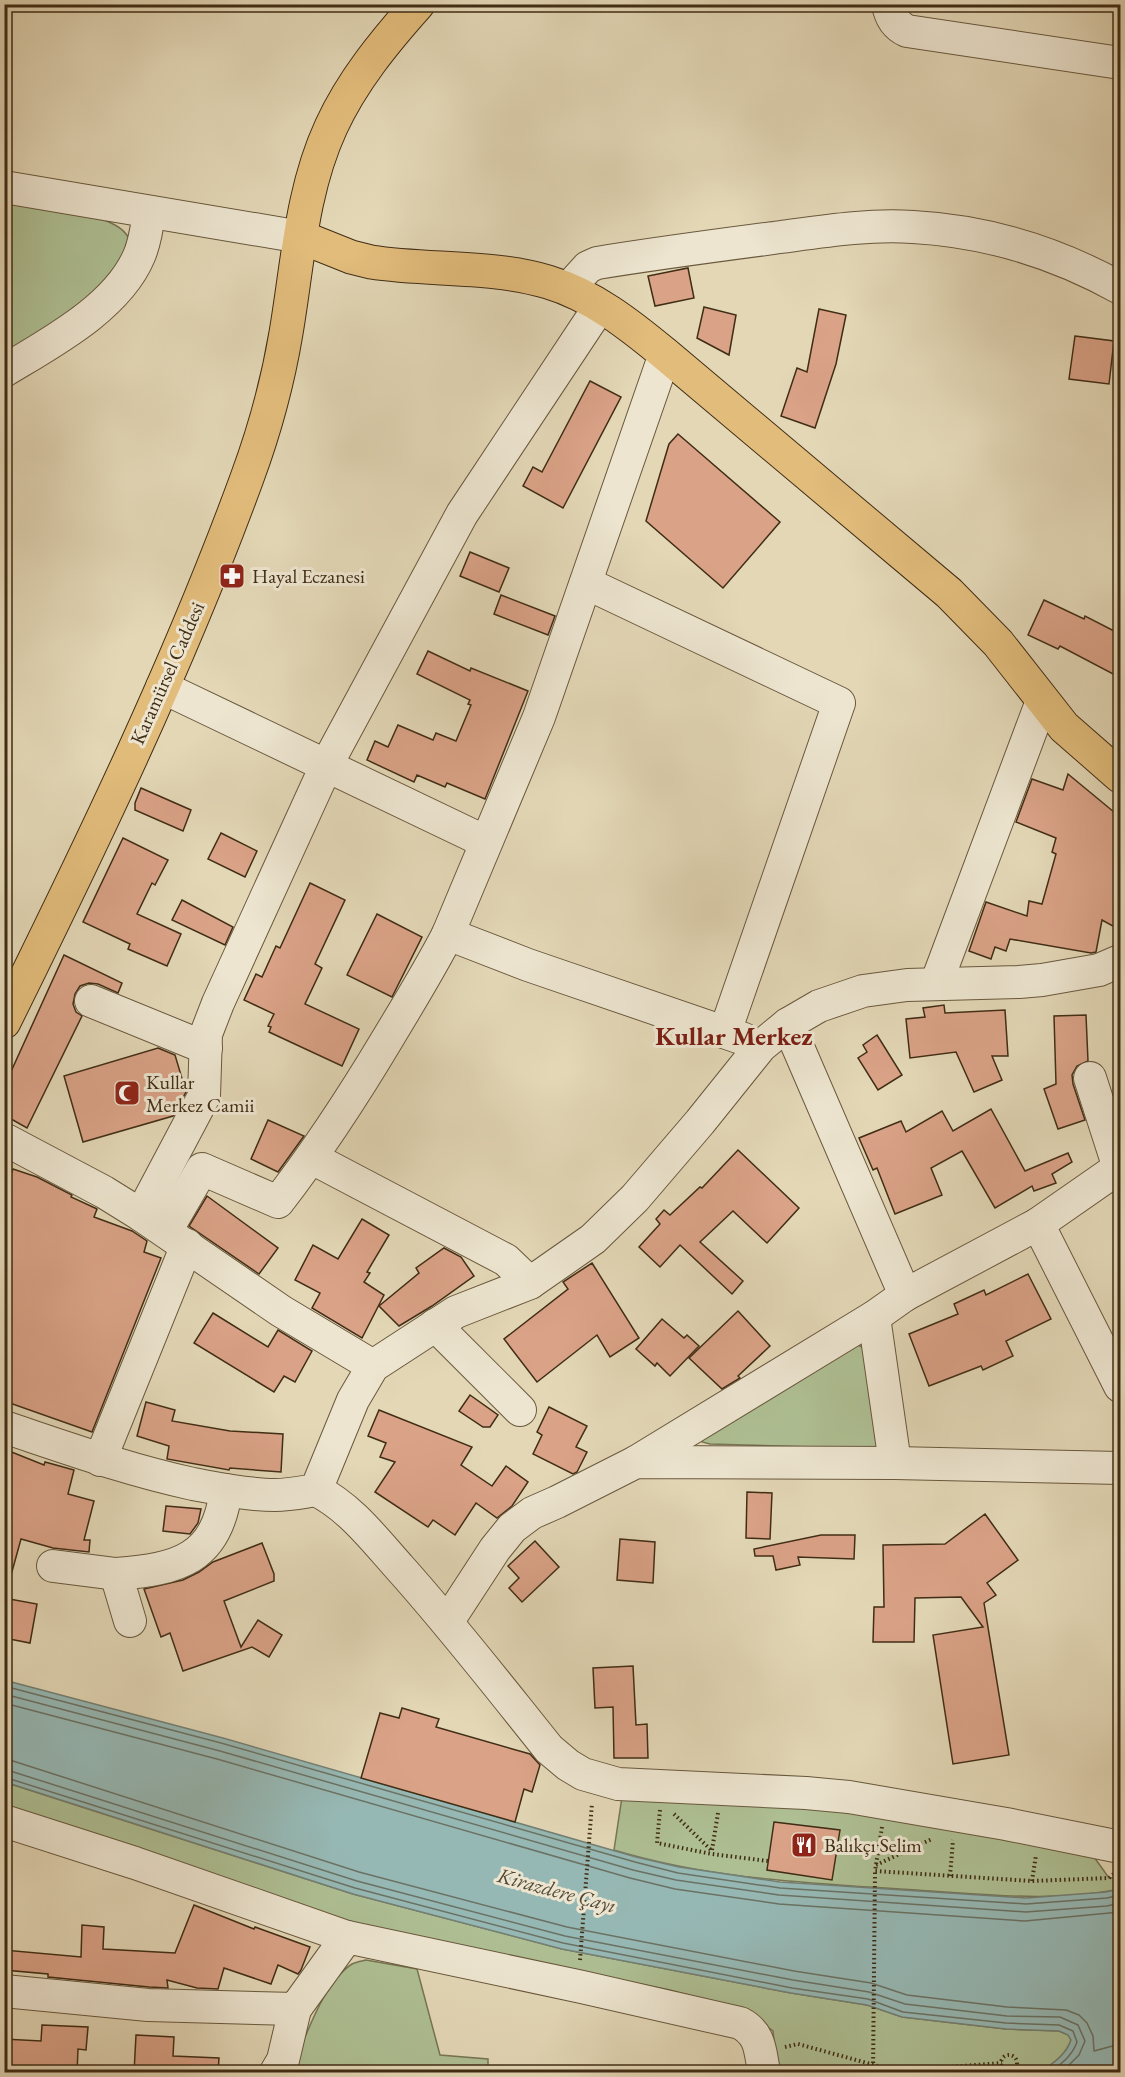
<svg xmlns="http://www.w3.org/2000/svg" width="1125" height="2077" viewBox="0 0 1125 2077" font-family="'EB Garamond',serif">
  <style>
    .green { fill: #aebf93; stroke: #777654; stroke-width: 1.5 }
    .water { fill: #96b8b4; stroke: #748074; stroke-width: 1.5 }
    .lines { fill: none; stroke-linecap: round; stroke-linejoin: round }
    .shore { stroke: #6b7264; stroke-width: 1.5 }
    .building { fill: #daa287; stroke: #402d15; stroke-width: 1.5 }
    .minor-casing { stroke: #69583d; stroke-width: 34 }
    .major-casing { stroke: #402d15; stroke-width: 35 }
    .path { stroke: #402d15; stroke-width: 4; stroke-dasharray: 1.5 3; stroke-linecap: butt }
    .minor { stroke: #ede5d0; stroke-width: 32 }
    .major { stroke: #e2bc7b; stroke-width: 33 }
    .labels { text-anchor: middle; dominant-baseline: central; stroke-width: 6; stroke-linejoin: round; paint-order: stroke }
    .poi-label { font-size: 20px; fill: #402d15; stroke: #ede5d0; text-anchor: start }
    .street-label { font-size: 20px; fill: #402d15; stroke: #ede5d0 }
    .water-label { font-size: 21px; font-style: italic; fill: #514935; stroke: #ede5d0 }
    .district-label { font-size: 26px; font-weight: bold; fill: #7a1f14; stroke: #ede5d0 }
  </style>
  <rect width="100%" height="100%" fill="#e3d7b6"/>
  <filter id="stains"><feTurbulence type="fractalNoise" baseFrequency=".00333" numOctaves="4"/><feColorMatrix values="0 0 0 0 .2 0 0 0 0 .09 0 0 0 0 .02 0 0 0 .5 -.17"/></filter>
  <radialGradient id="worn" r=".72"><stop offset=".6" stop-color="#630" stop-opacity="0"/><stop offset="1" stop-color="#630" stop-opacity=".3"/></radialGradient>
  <!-- green -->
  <g class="green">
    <path d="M5,201L104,220C122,227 127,232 135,250L125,269L5,362Z"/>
    <path d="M858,1345L864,1348L881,1449L710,1444L702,1442L701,1437Z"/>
    <path d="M4,1782L353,1894L562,1949L791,1993L867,2005L902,2017L1006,2029L1059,2031L1069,2035L1071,2040C1066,2055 1053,2063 1041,2072H777L773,2031L749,2014L725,2005L670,1990L381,1931L285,1904L5,1809Z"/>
    <path d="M622,1797L839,1806L1094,1857L1109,1878L1120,1877V1889C1053,1903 984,1894 916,1890C814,1883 712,1880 614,1850Z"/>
    <path d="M366,1960L417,1969L440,2055L488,2059V2072H290C305,2041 322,1983 352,1964C356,1962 362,1961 366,1960Z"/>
  </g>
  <!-- water -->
  <path class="water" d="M4,1680L223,1738L636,1857L679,1867L780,1882L1026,1898L1106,1892L1120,1889V2066L1102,2072H1041C1053,2063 1066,2055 1071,2040L1068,2035L1059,2031L1006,2029L902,2017L867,2005L791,1993L562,1949L353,1894L5,1782Z"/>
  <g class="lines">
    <!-- shore -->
    <g class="shore">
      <path d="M4,1686L221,1743L635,1862L678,1873L780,1888L1026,1904L1107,1898L1120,1895"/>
      <path d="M4,1694L220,1751L633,1870L676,1880L779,1895L1026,1912L1107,1906L1120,1903"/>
      <path d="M4,1703L217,1759L630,1878L675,1889L779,1904L1025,1921L1120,1912"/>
      <path d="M4,1760L13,1761L359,1872L567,1927L794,1971L871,1983L907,1995L1007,2007L1066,2010L1079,2015L1087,2023L1093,2036L1094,2051L1120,2044"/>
      <path d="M4,1769L357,1881L565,1936L793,1980L869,1992L905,2004L1007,2016L1060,2017L1078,2025L1085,2041L1079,2055L1062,2072"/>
      <path d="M4,1777L355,1888L563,1943L792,1988L868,1999L903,2012L1006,2023L1059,2025L1073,2031L1077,2042C1072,2056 1062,2063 1051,2072"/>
    </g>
  </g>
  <!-- building -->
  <g class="building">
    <path d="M688,268L694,298L655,306L648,276Z"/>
    <path d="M704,307L736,315L729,355L697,338Z"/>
    <path d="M819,309L846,315L836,364L815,428L781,416L797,368L807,372Z"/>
    <path d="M1075,336L1114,341L1109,384L1069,379Z"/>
    <path d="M590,381L621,397L563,508L523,486L533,467L542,472Z"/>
    <path d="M678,434L780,522L723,588L646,521L669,444Z"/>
    <path d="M470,552L509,568L499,592L460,576Z"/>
    <path d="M501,595L555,616L548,635L494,614Z"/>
    <path d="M1044,600L1084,619L1085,616L1120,634V665L1115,675L1060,646L1058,649L1028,635Z"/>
    <path d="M428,651L470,671L471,668L528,691L485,799L447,783L445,787L417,775L414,782L367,760L375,741L388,747L398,725L433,740L436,733L456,741L471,705L468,704L470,700L417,674Z"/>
    <path d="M1068,774L1120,817V930L1102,920L1096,952L1091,953L1010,939L1006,951L995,947L991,959L969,951L986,902L1027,916L1029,901L1042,904L1056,854L1052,852L1056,838L1016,822L1032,779L1063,790Z"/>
    <path d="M141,788L191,810L183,831L135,810V803Z"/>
    <path d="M221,833L257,851L245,877L208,859Z"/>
    <path d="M123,838L168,860L155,885L152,883L137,914L181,934L167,966L128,949L130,944L83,922Z"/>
    <path d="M310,883L345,900L315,964L322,968L305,1004L359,1029L342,1066L269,1032L271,1027L268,1026L274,1014L244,1000L256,974L262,977L276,946L280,948Z"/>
    <path d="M182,900L233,927L225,945L172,920Z"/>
    <path d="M377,914L422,937L392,997L347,975Z"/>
    <path d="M64,955L122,983L118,993L98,984L89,983L80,986L75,994L73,1004L76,1012L82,1016L27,1128L4,1115V1087Z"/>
    <path d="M944,1005L945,1013L1005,1010L1008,1056H992L1002,1080L974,1092L956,1052L910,1058L906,1019L925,1017L923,1008Z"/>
    <path d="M1086,1015L1088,1061L1077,1066L1072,1075L1073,1084L1085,1120L1058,1129L1044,1089L1056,1084L1054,1016Z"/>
    <path d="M877,1035L902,1075L878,1090L858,1058L867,1052L863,1045Z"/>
    <path d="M158,1048L175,1055L186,1092L173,1116L83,1142L64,1076Z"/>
    <path d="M991,1109L1025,1171L1068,1153L1072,1162L1052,1174L1056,1183L1034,1191L1032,1186L995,1208L962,1151L931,1168L942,1195L895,1214L877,1168L873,1170L859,1138L901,1121L906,1132L942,1111L953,1131Z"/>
    <path d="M268,1120L304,1136L278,1172L251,1159Z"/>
    <path d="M738,1150L799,1208L767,1243L733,1211L700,1242L743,1281L732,1294L680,1245L660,1267L639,1247L660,1224L656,1219L664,1210L670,1215L700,1187L702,1188Z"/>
    <path d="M13,1169L37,1177L72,1195L71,1197L95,1208L97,1209L94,1217L132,1231L147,1241L144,1252L161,1258L92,1432L4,1401V1193Z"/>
    <path d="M207,1196L278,1248L259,1274L189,1226Z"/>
    <path d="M362,1219L389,1235L367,1272L370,1273L364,1282L384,1295L362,1338L312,1308L320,1293L295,1280L313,1245L338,1259Z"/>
    <path d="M444,1248L461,1257L474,1276L432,1306L399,1326L379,1306L419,1273L416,1268Z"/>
    <path d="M592,1263L639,1338L610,1357L597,1335L537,1382L504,1339L568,1289L563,1282Z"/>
    <path d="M1028,1274L1051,1319L1006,1341L1013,1356L983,1370L981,1366L929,1386L909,1334L958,1314L954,1304L984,1290L986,1295Z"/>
    <path d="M738,1311L770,1346L738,1376L740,1378L722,1389L689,1358Z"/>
    <path d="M213,1313L268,1347L278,1330L312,1351L295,1382L284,1376L274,1392L194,1343Z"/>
    <path d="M662,1319L684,1338L687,1335L699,1346L670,1376L657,1363L655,1366L636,1349Z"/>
    <path d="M470,1395L498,1415L490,1427H483L459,1411Z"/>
    <path d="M146,1402L175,1410L172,1421L230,1431L283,1434L281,1472L230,1468L229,1470L167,1459L169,1446L137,1436Z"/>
    <path d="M549,1407L587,1426L576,1447L587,1452L577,1472L573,1474L533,1454L542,1435L537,1432Z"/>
    <path d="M379,1410L472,1447L461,1465L492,1486L506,1466L528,1482L512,1506L497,1518L476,1503L455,1535L433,1520L428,1527L375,1492L395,1462L380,1457L386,1443L368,1436Z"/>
    <path d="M4,1449L44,1465L45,1462L74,1470L68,1494L94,1501L84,1540H90L89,1552L53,1548L21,1539L10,1579L4,1578Z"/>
    <path d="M747,1492L772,1493L770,1539L746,1538Z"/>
    <path d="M166,1506L201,1509L198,1523L190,1534L163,1531Z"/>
    <path d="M985,1514L1018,1560L987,1583L996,1595L984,1603L1009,1755L953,1764L933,1635L983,1627L961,1597L915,1598L914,1642H873L874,1607H884L883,1545L945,1544Z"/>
    <path d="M821,1535H855L854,1559L798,1557L800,1565L776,1570L773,1556H755L754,1549Z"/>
    <path d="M620,1539L655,1542L653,1583L617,1580Z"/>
    <path d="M535,1541L559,1567L522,1602L509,1588L519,1578L508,1566Z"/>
    <path d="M262,1543L274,1574V1581L224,1601L241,1647L258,1620L282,1635L269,1657L252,1647L183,1671L170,1633L161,1637L144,1589L183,1580L199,1572L213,1562Z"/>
    <path d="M4,1598L37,1604L30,1643L4,1638Z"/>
    <path d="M633,1666L636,1725L647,1724L648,1758H614L613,1707L595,1708L593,1668Z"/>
    <path d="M402,1708L439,1719L436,1727L530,1754L540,1765L532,1792L524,1789L515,1822L361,1778L380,1713L399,1718Z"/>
    <path d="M774,1822L840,1830L832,1880L767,1870Z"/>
    <path d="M194,1905L254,1929L255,1927L310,1947L301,1970L298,1974L278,1965L271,1984L224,1968L218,1989L197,1988L167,1980L168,1988L149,1987L48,1977V1974L4,1970V1950L81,1957L82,1925L104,1927L103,1949L175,1953Z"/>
    <path d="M42,2025L88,2027L86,2050L78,2049L77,2073H4V2039L41,2041Z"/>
    <path d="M136,2035L174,2037L173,2056L219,2058L218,2073H134Z"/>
  </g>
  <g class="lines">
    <!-- minor casing -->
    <g class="minor-casing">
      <g id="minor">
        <path d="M888,4C890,16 896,26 907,31L1120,63"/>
        <path d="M4,187L301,237"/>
        <path d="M568,289L588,267L597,263C658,253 720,245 781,237C825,231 869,224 913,227C986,231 1057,253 1120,288"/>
        <path d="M4,371C50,343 117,308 139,256C145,242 147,227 149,212"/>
        <path d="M586,583L839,703L725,1032"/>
        <path d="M162,687L486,842"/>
        <path d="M448,934L528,965L744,1039"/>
        <path d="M936,984L1042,701"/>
        <path d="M91,1001L206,1048"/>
        <path d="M788,1024L905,1295L1038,1224L1120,1167"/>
        <path d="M1090,1078L1119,1168"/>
        <path d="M4,1139L104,1192L141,1215L281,1311L373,1366"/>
        <path d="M312,1158L506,1260L530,1283"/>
        <path d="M141,1215L204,1096L206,1034L218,1003L327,764L462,514L600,306"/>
        <path d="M1038,1224L1120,1386"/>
        <path d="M166,1231L202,1169L278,1202C318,1150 354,1095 388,1038C409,1003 430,969 448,934L539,717L665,354"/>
        <path d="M874,1317L895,1463"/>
        <path d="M435,1325L520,1410"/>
        <path d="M4,1427C67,1448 128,1470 193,1484C220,1489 248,1495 275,1495C289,1495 303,1492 316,1490L353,1400L373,1366L456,1312L530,1283L593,1239L635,1198L700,1122L761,1046L788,1024L819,1006L863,991L907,985L1019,982L1042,980L1099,970L1120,961"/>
        <path d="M100,1460L187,1245"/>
        <path d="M636,1462L874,1317L905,1295"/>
        <path d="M316,1490C351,1508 374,1539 400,1568C452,1626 500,1688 549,1749L568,1765L583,1774L618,1784L806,1793L849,1797L1006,1824L1120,1847"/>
        <path d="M53,1566L116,1574"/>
        <path d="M130,1621L116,1574C178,1569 217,1560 226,1490"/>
        <path d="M448,1621L495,1549L512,1528L532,1513L557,1502L636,1462L895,1463L1120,1468"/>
        <path d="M4,1821L135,1863L347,1937"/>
        <path d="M4,1991L148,2005L295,2009L347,1937L582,1987L740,2023C761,2034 760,2051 764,2072"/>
        <path d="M276,2072L283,2060L295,2009"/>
      </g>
    </g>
    <!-- major casing -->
    <g class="major-casing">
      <g id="major">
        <path d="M301,237L351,257L371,262C429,271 491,265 548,282C592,295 630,325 665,354L949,593L998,643L1064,727L1120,776"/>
        <path d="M4,1022C92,844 179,664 247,478C264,432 278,381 286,333C298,263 301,192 331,127C352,81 385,41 418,4"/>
      </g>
    </g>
    <!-- path -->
    <g class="path">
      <path d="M660,1810L657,1843L712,1854L768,1861"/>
      <path d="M674,1814L712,1851"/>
      <path d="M882,1827L875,1871L1032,1881L1109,1878L1115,1873"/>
      <path d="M712,1850L718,1813"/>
      <path d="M876,1865L932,1839"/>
      <path d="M950,1876L953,1840"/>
      <path d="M1032,1881L1036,1855"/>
      <path d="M580,1960L592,1803"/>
      <path d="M785,2047L798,2044L896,2071L1002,2063"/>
      <circle cx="1009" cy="2063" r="8"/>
      <path d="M873,2072L875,1871"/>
    </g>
    <!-- minor -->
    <use href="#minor" class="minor"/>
    <!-- major -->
    <use href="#major" class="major"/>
  </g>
  <!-- icons -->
  <defs>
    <g id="pharmacy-square" transform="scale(1.35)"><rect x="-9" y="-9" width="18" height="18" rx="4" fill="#8f2418" stroke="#ede5d0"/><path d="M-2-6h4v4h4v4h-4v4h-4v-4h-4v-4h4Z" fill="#fff"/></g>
    <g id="mosque-square" transform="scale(1.35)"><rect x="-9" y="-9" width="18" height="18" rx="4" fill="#8f2418" stroke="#ede5d0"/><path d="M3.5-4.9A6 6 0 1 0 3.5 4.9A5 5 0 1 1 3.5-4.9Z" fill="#fff"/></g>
    <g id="restaurant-square" transform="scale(1.35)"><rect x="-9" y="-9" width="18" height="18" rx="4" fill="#8f2418" stroke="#ede5d0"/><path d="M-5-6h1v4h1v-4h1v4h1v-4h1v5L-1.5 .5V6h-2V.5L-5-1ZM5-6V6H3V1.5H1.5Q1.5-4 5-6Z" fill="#fff"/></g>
  </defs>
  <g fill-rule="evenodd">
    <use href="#pharmacy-square" x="232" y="576"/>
    <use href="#mosque-square" x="127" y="1093"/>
    <use href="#restaurant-square" x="804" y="1845"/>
  </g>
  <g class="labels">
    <!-- poi labels -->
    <g class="poi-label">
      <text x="252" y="576">Hayal Eczanesi</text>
      <text x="146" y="1082">Kullar<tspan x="146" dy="23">Merkez Camii</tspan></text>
      <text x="824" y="1845">Balıkçı Selim</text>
    </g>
    <!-- street labels -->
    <g class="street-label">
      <text transform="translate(167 673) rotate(-66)">Karamürsel Caddesi</text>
    </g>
    <!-- water labels -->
    <g class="water-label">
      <text transform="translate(557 1890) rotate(15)">Kirazdere Çayı</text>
    </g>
    <!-- district labels -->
    <g class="district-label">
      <text x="734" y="1036">Kullar Merkez</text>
    </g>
  </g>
  <!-- margin -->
  <rect width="1125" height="2077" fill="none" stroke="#e3d7b6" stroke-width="24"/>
  <rect x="6" y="6" width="1113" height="2065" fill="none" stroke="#402d15" stroke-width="3"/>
  <rect x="12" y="12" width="1101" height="2053" fill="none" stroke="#402d15" stroke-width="1.5"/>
  <rect width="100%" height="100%" filter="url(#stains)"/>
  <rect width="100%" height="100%" fill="url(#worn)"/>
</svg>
